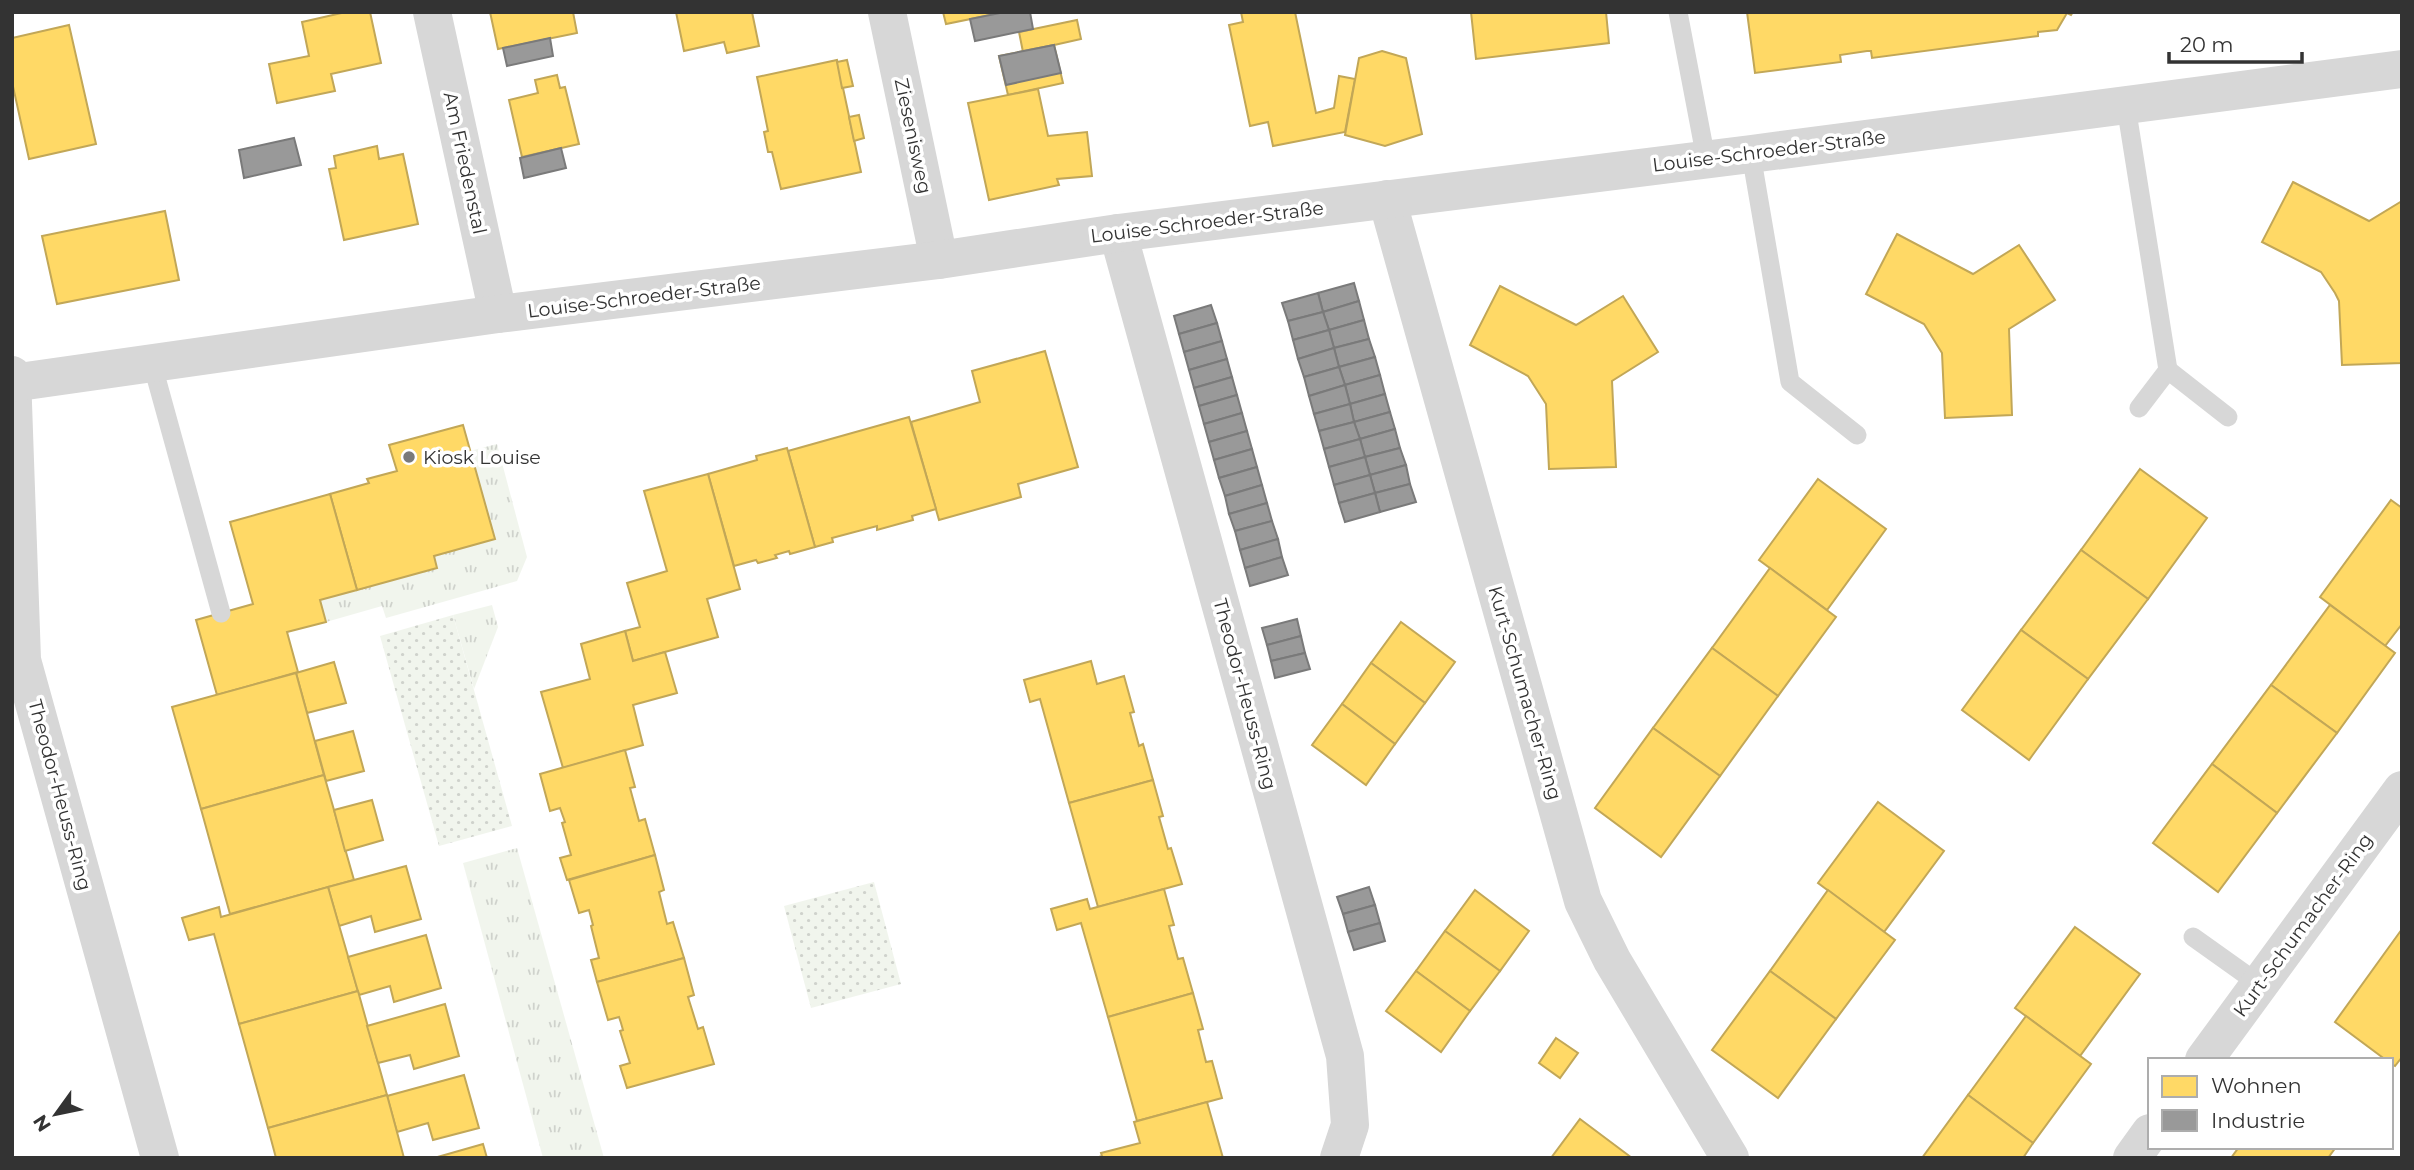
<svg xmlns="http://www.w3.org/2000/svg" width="2414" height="1170" viewBox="0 0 2414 1170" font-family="Montserrat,sans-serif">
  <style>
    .grass { fill: url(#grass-tufts) }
    .park { fill: url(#park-dots) }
    .homes { fill: #ffd966; stroke: #c2a757; stroke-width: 2 }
    .industry { fill: #999; stroke: #7a7a7a; stroke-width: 2 }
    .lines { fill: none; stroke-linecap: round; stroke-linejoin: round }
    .lane { stroke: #d7d7d7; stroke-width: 19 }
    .street { stroke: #d7d7d7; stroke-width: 38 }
    .poi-dot { fill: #7a7a7a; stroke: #fff; stroke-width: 2.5 }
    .labels { text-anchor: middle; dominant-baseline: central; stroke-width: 7; stroke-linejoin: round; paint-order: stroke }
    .street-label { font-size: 19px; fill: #333; stroke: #fff }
    .poi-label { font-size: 19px; fill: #333; stroke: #fff; text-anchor: start }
  </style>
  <defs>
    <pattern id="grass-tufts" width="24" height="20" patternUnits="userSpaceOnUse" patternTransform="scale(1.75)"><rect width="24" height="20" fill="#f1f5ed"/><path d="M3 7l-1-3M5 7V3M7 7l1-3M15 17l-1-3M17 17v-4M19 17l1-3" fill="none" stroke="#cfd2cc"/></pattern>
    <pattern id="park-dots" width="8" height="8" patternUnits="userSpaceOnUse" patternTransform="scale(1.75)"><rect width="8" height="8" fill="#f1f5ed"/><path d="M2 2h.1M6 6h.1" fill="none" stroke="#cfd2cc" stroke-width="1.8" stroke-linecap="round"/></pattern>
  </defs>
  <rect width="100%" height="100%" fill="#fff"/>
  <!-- grass -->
  <g class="grass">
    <path d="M497,444L527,557L517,581L386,618L382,606L326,622L320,600L437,568L434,556L495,539L470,451Z"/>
    <path d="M492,605L498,627L474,689L453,615Z"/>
    <path d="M517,848L604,1158H543L463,863Z"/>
  </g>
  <!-- park -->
  <g class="park">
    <path d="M453,615L512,826L439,846L380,636Z"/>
    <path d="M874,882L901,984L811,1008L784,906Z"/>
  </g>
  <!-- homes -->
  <g class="homes">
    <path d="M346,12H370L381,63L331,74L335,91L277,103L269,64L309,56L302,22Z"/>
    <path d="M490,12H573L577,33L498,49Z"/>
    <path d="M676,12H752L759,46L727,53L724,42L684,51Z"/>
    <path d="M943,12H1005L946,24Z"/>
    <path d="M1241,12H1295L1316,113L1334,108L1339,76L1355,79L1345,132L1273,146L1268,122L1250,126L1229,25L1243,22Z"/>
    <path d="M1471,12H1606L1609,43L1476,59Z"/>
    <path d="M1747,12H2073L2071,15L2067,13L2057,30L2038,32V36L1872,58L1871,51H1867L1840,55L1841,62L1755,73Z"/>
    <path d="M1077,20L1081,39L1023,52L1019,32Z"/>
    <path d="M69,25L96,144L29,159L12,82V38Z"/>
    <path d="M1054,45L1063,83L1008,95L999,56Z"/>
    <path d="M1382,51L1406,58L1422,134L1385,146L1345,135L1359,58Z"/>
    <path d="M837,60L861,172L781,189L772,152H768L764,132L768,131L757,77Z"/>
    <path d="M847,60L853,86L842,88L837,62Z"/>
    <path d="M557,75L560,88L565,87L579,144L522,157L509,100L538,93L535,80Z"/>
    <path d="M1038,89L1048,136L1087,132L1092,176L1057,179L1059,185L989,200L968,103Z"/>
    <path d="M859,115L864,138L854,141L849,117Z"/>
    <path d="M377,146L379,159L403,154L418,224L344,240L329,169L336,168L334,156Z"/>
    <path d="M2293,182L2369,221L2402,201V363L2342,365L2339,301L2335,293L2321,272L2262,242Z"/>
    <path d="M165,211L179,280L57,304L42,236Z"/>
    <path d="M1897,234L1973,274L2019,245L2055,300L2009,329L2012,415L1945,418L1942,353L1924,324L1866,294Z"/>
    <path d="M1500,286L1576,325L1623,296L1658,352L1612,381L1616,467L1549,469L1546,404L1528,376L1470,345Z"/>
    <path d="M1045,351L1078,467L1018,484L1021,497L939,520L911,422L980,402L972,371Z"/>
    <path d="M909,417L936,509L912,516L913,520L877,530V526L832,538L833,542L815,547L788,451Z"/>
    <path d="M463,425L495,539L434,556L437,568L357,590L330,494L369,483L367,479L397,471L389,445Z"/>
    <path d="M787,448L815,547L790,554L789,551L775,555L777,558L758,563L756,560L734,566L708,474L757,460L756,456Z"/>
    <path d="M2140,469L2207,518L2148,599L2081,550Z"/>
    <path d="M708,474L740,589L707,599L718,637L633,661L625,631L640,627L627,583L667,571L644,491Z"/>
    <path d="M1818,479L1886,529L1827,610L1759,560Z"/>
    <path d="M330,494L357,590L320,600L326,622L287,632L298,672L217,695L196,620L253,604L230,522Z"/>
    <path d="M2391,500L2402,508V624L2385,646L2320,597Z"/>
    <path d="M2081,550L2148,599L2088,679L2021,630Z"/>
    <path d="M1770,568L1836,617L1778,696L1712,648Z"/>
    <path d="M2330,605L2395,653L2337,733L2271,685Z"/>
    <path d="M1401,622L1455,662L1425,703L1371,663Z"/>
    <path d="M2021,630L2088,679L2029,760L1962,710Z"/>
    <path d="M625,631L633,661L665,652L677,693L633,705L643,745L563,768L541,692L590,679L581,644Z"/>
    <path d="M1712,648L1778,696L1720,776L1653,728Z"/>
    <path d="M1091,661L1097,684L1124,676L1134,712L1130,713L1139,746L1143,744L1153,780L1069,803L1040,699L1030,702L1024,680Z"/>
    <path d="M334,662L346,703L307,713L296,673Z"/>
    <path d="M1371,663L1425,703L1395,744L1342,704Z"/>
    <path d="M296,673L324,775L201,809L172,707Z"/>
    <path d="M2271,685L2337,733L2277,813L2212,764Z"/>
    <path d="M1342,704L1395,744L1366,785L1312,745Z"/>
    <path d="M1653,728L1720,776L1661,857L1595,808Z"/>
    <path d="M353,731L364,771L326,781L315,741Z"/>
    <path d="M625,750L635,787L630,788L639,821L645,819L655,855L567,880L560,858L571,855L562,823L565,822L560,808L550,811L540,774Z"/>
    <path d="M2212,764L2277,813L2218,892L2153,843Z"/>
    <path d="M324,775L354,880L230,914L201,809Z"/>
    <path d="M1153,780L1163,816L1159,817L1168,849L1171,848L1182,884L1098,907L1069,803Z"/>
    <path d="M372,800L383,840L345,851L334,810Z"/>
    <path d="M1878,802L1944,851L1884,932L1818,883Z"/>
    <path d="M655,855L664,890L659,892L667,924L673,922L684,958L597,982L591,960L599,958L591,926L593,925L589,910L579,913L569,880Z"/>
    <path d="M406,866L421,919L375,932L371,916L339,926L328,887Z"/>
    <path d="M328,887L358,991L239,1024L214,934L189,940L182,918L219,907L221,917Z"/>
    <path d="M1164,889L1174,925L1169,926L1178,959L1183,958L1193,993L1108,1017L1081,923L1057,930L1051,909L1087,899L1090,909Z"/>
    <path d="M1475,890L1529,931L1500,971L1445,931Z"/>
    <path d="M1828,890L1895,940L1836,1019L1770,971Z"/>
    <path d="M2075,927L2140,974L2080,1056L2015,1008Z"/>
    <path d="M2402,929V1057L2395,1066L2391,1064V1060H2386L2335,1022Z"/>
    <path d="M1445,931L1500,971L1470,1011L1416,971Z"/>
    <path d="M426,935L441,988L394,1002L390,986L359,995L348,957Z"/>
    <path d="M684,958L694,995L688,997L698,1029L703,1027L714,1064L627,1088L620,1066L630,1063L620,1031L623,1030L621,1023L619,1017L608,1020L597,982Z"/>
    <path d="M1416,971L1470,1011L1441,1052L1386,1011Z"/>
    <path d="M1770,971L1836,1019L1778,1098L1712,1050Z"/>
    <path d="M358,991L387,1095L268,1128L239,1024Z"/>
    <path d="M1193,993L1203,1029L1198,1030L1206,1062L1212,1061L1222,1098L1137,1121L1108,1017Z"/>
    <path d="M445,1004L459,1056L414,1069L410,1055L378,1063L367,1026Z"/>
    <path d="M2026,1016L2091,1064L2033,1143L1968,1095Z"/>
    <path d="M1556,1038L1578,1053L1560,1078L1539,1063Z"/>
    <path d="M464,1075L479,1128L433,1140L428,1123L397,1132L387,1096Z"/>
    <path d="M387,1095L404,1158H276L268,1128Z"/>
    <path d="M1968,1095L2033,1143L2023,1158H1922Z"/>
    <path d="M1207,1102L1223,1158H1096L1102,1156L1101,1153L1140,1143L1134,1122Z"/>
    <path d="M1580,1119L1632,1158H1551Z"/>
    <path d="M483,1144L487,1158H434Z"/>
    <path d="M2239,1147H2336L2328,1158H2231Z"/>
  </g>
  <!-- industry -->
  <g class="industry">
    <path d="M1005,12H1030L1033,29L975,41L970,19Z"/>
    <path d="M550,38L553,56L507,66L503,48Z"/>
    <path d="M1054,45L1061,73L1006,85L999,56Z"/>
    <path d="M294,138L301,165L244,178L239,150Z"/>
    <path d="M561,148L566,168L524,178L520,158Z"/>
    <path d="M1354,283L1359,301L1323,312L1318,293Z"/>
    <path d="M1318,293L1323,312L1288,321L1282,303Z"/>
    <path d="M1359,301L1364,320L1329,330L1323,312Z"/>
    <path d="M1211,305L1217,323L1179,334L1174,316Z"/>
    <path d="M1323,312L1329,330L1293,340L1288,321Z"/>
    <path d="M1364,320L1369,339L1334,348L1329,330Z"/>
    <path d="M1217,323L1222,341L1184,352L1179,334Z"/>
    <path d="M1329,330L1334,348L1298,359L1293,340Z"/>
    <path d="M1369,339L1375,357L1339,367L1334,348Z"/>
    <path d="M1222,341L1227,359L1189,370L1184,352Z"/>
    <path d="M1334,348L1339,367L1304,377L1298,359Z"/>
    <path d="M1375,357L1380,375L1345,385L1339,367Z"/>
    <path d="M1227,359L1232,377L1194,388L1189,370Z"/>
    <path d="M1339,367L1345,385L1309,396L1304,377Z"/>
    <path d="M1380,375L1385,394L1350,404L1345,385Z"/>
    <path d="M1232,377L1237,395L1199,406L1194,388Z"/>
    <path d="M1345,385L1350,404L1314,414L1309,396Z"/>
    <path d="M1385,394L1390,412L1354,422L1350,404Z"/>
    <path d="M1237,395L1242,413L1204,424L1199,406Z"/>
    <path d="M1350,404L1354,422L1319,431L1314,414Z"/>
    <path d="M1390,412L1395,429L1360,439L1354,422Z"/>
    <path d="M1242,413L1247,431L1209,442L1204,424Z"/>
    <path d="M1354,422L1360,439L1324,449L1319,431Z"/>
    <path d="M1395,429L1400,448L1365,457L1360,439Z"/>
    <path d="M1247,431L1252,449L1214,460L1209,442Z"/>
    <path d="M1360,439L1365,457L1329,467L1324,449Z"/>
    <path d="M1400,448L1406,465L1370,475L1365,457Z"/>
    <path d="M1252,449L1257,467L1219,478L1214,460Z"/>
    <path d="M1365,457L1370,475L1334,485L1329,467Z"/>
    <path d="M1406,465L1410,484L1375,493L1370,475Z"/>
    <path d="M1257,467L1262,485L1225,496L1219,478Z"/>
    <path d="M1370,475L1375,493L1339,503L1334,485Z"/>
    <path d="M1410,484L1416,502L1380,512L1375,493Z"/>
    <path d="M1262,485L1267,503L1229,514L1225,496Z"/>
    <path d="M1375,493L1380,512L1345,522L1339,503Z"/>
    <path d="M1267,503L1272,521L1235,531L1229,514Z"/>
    <path d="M1272,521L1278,539L1240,550L1235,531Z"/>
    <path d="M1278,539L1282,557L1245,568L1240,550Z"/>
    <path d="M1282,557L1288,575L1250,586L1245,568Z"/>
    <path d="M1297,619L1301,636L1267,645L1262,628Z"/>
    <path d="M1301,636L1305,653L1271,661L1267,645Z"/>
    <path d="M1305,653L1310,669L1275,678L1271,661Z"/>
    <path d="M1369,887L1375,905L1343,914L1337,897Z"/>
    <path d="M1375,905L1380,923L1348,932L1343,914Z"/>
    <path d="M1380,923L1385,941L1354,950L1348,932Z"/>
  </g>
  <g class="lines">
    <!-- lane -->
    <g class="lane">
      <path d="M1678,12L1706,159"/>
      <path d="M2126,106L2168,370L2139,408"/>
      <path d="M1751,154L1790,382L1857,435"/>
      <path d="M152,363L221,613"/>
      <path d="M2168,370L2228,417"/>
      <path d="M2193,937L2259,984"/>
    </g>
    <!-- street -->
    <g class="street">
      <path d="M432,12L498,314"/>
      <path d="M887,12L939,260"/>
      <path d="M1387,199L1583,901L1612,960L1730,1158"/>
      <path d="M1118,233L1345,1056L1350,1125L1339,1158"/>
      <path d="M12,375L22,660L160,1158"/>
      <path d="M12,383L498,314L939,260L1118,233L1751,154L2402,69"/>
      <path d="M2204,1060L2402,790"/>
      <path d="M2132,1158L2150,1133"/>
    </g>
  </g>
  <!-- markers -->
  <circle class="poi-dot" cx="409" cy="457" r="7"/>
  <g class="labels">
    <!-- street labels -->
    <g class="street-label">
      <text transform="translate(913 136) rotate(78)">Ziesenisweg</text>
      <text transform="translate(1769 151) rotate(-7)">Louise-Schroeder-Straße</text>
      <text transform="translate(465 163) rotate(78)">Am Friedenstal</text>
      <text transform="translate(1207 222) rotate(-7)">Louise-Schroeder-Straße</text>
      <text transform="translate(644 297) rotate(-7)">Louise-Schroeder-Straße</text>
      <text transform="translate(1525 693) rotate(74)">Kurt-Schumacher-Ring</text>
      <text transform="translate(1245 694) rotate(75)">Theodor-Heuss-Ring</text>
      <text transform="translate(60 795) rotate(75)">Theodor-Heuss-Ring</text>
      <text transform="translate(2303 925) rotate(-54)">Kurt-Schumacher-Ring</text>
    </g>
    <!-- poi labels -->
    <g class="poi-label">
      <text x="423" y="457">Kiosk Louise</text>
    </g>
  </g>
  <!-- border -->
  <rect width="2414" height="1170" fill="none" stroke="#333333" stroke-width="28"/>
  <!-- legend -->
  <rect x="2148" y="1058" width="245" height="91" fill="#ffffff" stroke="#adadad" stroke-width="2"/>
  <rect x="2162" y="1076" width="35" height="21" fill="#ffd966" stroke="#adadad" stroke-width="2"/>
  <text x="2211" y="1093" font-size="21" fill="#333333">Wohnen</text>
  <rect x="2162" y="1110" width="35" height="21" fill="#999999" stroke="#adadad" stroke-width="2"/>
  <text x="2211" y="1128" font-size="21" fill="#333333">Industrie</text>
  <!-- north arrow -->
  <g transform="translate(56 1114) rotate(237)" stroke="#ffffff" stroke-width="5" paint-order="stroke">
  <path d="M0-5L12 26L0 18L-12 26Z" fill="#333333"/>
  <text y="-10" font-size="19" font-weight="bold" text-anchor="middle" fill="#333333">N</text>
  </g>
  <!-- scale -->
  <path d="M2169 52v10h133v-10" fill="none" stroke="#333333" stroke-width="3.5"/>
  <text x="2180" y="52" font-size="21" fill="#333333" stroke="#ffffff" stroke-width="5" paint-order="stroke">20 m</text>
</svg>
